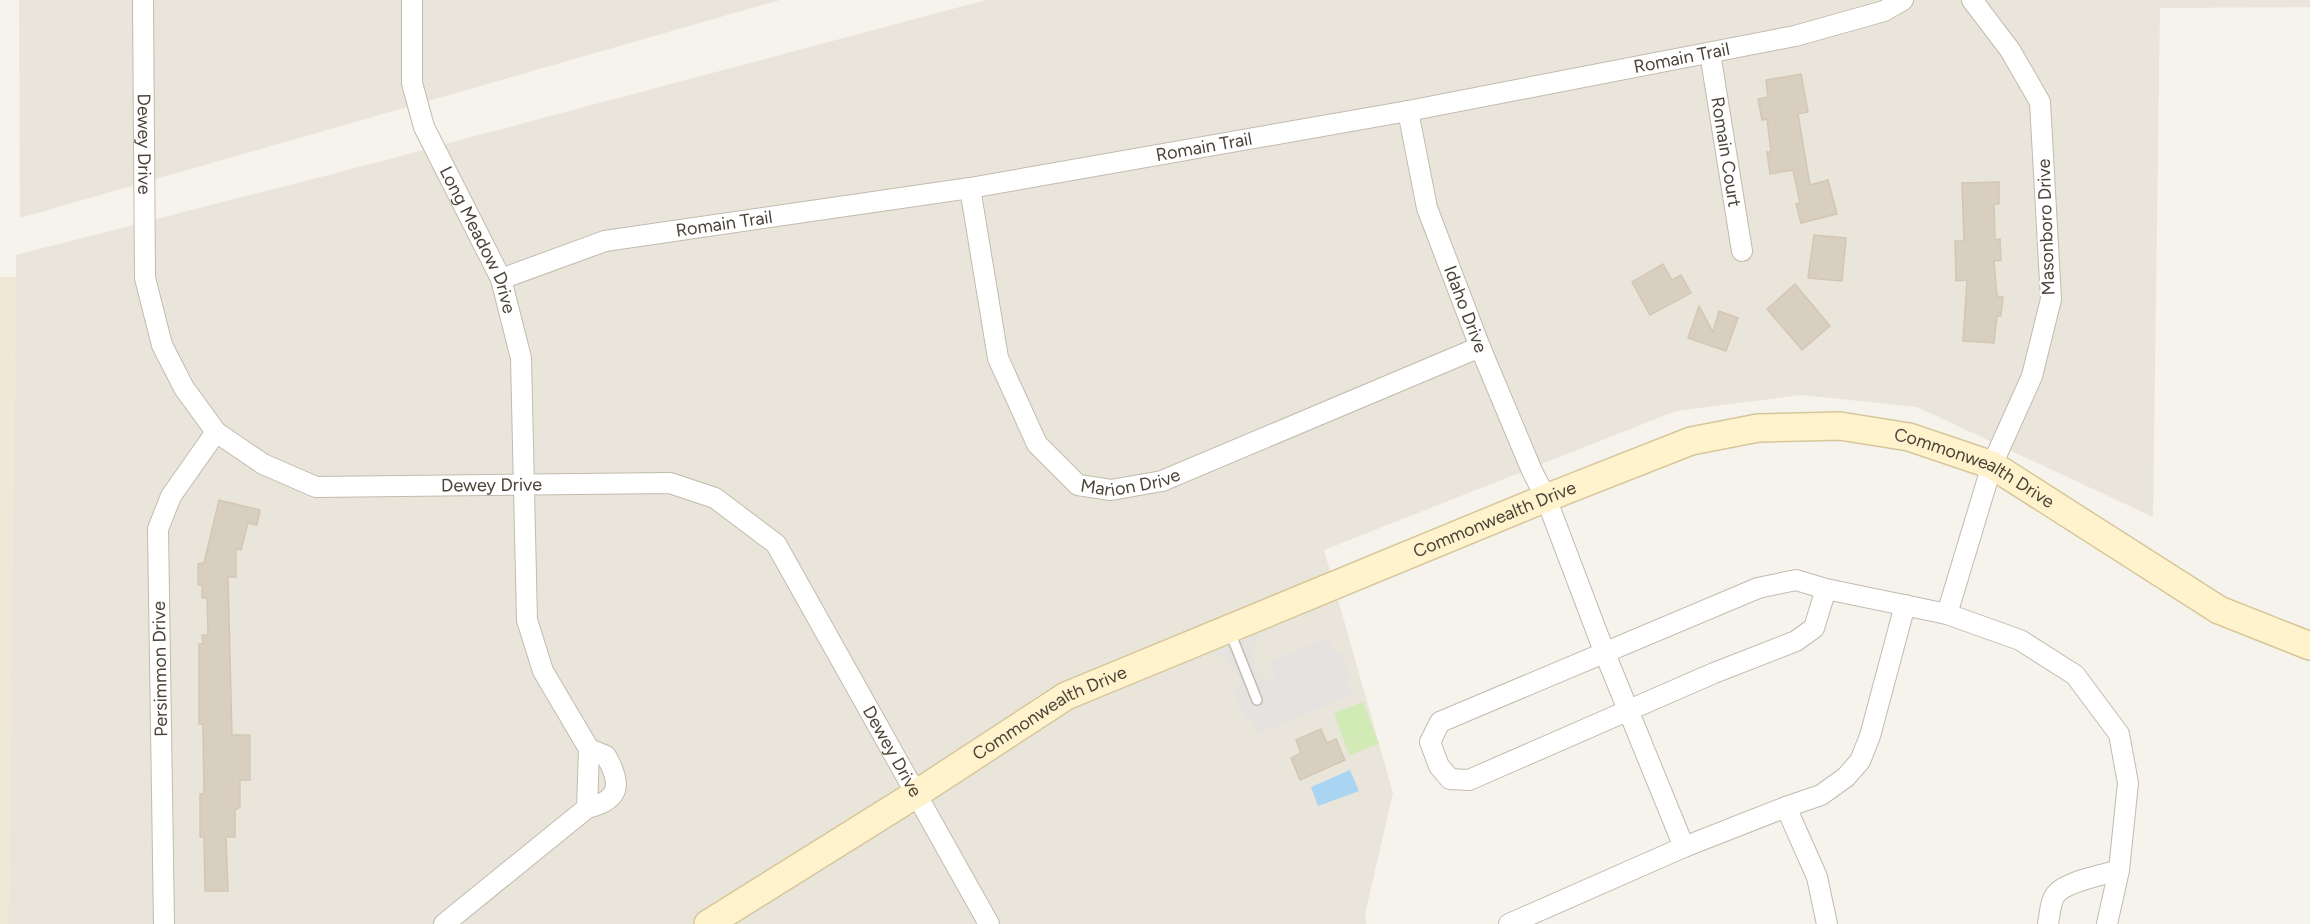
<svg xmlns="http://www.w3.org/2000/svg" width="2310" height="924" viewBox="0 0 2310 924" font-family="Figtree,sans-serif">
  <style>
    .residential { fill: #eae5da }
    .education { fill: #efe8d6 }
    .green { fill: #d2eab5 }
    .parking { fill: #e5e3e0 }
    .water { fill: #a9d4f2 }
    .building { fill: #d8cfc1; stroke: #d3c7b4; stroke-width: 1.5 }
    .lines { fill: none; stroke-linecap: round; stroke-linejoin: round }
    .lane-casing { stroke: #c2bbae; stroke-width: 12 }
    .street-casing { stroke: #c2bbae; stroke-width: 22 }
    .secondary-casing { stroke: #d6c79b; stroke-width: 30 }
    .lane { stroke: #fff; stroke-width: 9 }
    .street { stroke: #fff; stroke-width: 20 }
    .secondary { stroke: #fff3cd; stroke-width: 27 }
    .labels { text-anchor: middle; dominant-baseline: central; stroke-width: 4.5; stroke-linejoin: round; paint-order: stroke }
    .street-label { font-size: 18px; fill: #4b4439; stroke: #fff }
  </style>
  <rect width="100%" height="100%" fill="#f6f3ec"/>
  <!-- residential -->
  <g class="residential">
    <path d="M19,0H780L20,218Z"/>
    <path d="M986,0H2310V7L2160,8L2153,517L1917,407L1801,395L1676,411L1324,550L1393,793L1365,914L1366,924H8L16,255L344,171Z"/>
  </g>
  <!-- education -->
  <path class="education" d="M0,277H16L8,924H0Z"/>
  <!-- green -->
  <path class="green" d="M1363,702L1379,744L1349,755L1334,713Z"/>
  <!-- parking -->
  <path class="parking" d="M1261,633L1255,639L1253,656L1260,675L1267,679H1274L1276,676L1270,662L1328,637L1334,652L1341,651L1351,676L1346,680L1352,695L1258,734L1252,720H1246L1234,691L1239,687L1240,681L1234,668L1223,656L1213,654L1204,656Z"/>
  <!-- water -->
  <path class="water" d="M1350,770L1359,791L1318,806L1311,787Z"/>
  <!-- building -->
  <g class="building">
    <path d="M1801,74L1808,112L1798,114L1810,185L1828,180L1837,214L1801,223L1796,204L1800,203L1793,170L1770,174L1767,152H1771L1767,119L1762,120L1758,99L1768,97L1766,80Z"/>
    <path d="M1999,182V204H1994L1995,240L2000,239L2001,260L1994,261L1997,296L2003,297L2001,316H1997L1994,343L1963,341L1967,280L1956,281L1955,241H1964L1962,183Z"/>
    <path d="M1814,235L1846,238L1842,281L1808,278Z"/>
    <path d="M1663,264L1672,280L1681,275L1691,293L1650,315L1632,282Z"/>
    <path d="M1795,284L1830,326L1802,350L1767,309Z"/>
    <path d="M1699,306L1713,332L1719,311L1738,318L1726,351L1688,338Z"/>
    <path d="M219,500L260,510L257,525L248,523L241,550L236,549V577H228L232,735H250V780H240V807L235,810V837H226L228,891H205L204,837H200V794H204L203,724H199V644H203L202,635H208L207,598H202V585H198V564L204,563Z"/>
    <path d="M1321,729L1327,743L1336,739L1345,760L1300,780L1291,758L1301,753L1296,740Z"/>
  </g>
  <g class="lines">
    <!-- lane casing -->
    <g class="lane-casing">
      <path id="lane" d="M1230,632L1257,700"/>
    </g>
    <!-- street casing -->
    <g class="street-casing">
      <g id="street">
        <path id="s1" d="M143,0L145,278L162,345L184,388L216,432L263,464L316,487L670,483L715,498L776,544L989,924"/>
        <path id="s2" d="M412,0V83L424,127L501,279L521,358L527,620L543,671L589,749L587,808L444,924"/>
        <path id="s3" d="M1710,53L1742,251"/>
        <path id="s4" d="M1408,111L1427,208L1480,347L1532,471L1546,498L1604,651L1684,847"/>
        <path id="s5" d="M970,188L998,358L1037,444L1078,485L1111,490L1162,481L1480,347"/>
        <path id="s6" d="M501,279L605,241L970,188L1408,111L1795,36L1884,11L1903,0"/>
        <path d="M1826,589L1814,628L1796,641L1714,673L1469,780L1450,779L1439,766L1430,742L1440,722L1758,588L1796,580L1826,589L1947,614L2020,640L2075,675L2119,734L2128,783L2119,870L2107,924"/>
        <path d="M1947,614L1992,465L2032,376L2051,299L2040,102L2010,50L1972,0"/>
        <path d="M1786,807L1821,795L1846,777L1860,761L1870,736L1905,605"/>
        <path d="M587,808C621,800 622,784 606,756L589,749"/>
        <path d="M164,924L158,529L171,496L216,432"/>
        <path d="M1509,924L1684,847L1786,807L1817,877L1827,924"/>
        <path d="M2048,924C2050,914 2050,900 2057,893C2068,881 2103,875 2119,870"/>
      </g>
    </g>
    <!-- secondary casing -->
    <g class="secondary-casing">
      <g id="secondary">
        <path id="s7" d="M708,924L916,794L1066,696L1546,498L1691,441L1758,428L1840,426L1909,437L1992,465L2219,610L2310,646"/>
      </g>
    </g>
    <!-- lane -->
    <use href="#lane" class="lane"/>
    <!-- street -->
    <use href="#street" class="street"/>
    <!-- secondary -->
    <use href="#secondary" class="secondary"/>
  </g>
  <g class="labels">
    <!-- street labels -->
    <g class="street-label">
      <text stroke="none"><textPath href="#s6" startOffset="1203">Romain Trail</textPath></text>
      <text stroke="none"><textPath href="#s1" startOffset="144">Dewey Drive</textPath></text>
      <text stroke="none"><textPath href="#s6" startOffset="717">Romain Trail</textPath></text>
      <text stroke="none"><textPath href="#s3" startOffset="100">Romain Court</textPath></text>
      <text stroke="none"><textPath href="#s6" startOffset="231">Romain Trail</textPath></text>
      <text transform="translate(2046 227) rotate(-92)">Masonboro Drive</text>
      <text stroke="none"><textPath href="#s2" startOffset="254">Long Meadow Drive</textPath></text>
      <text stroke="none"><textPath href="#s4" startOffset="207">Idaho Drive</textPath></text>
      <text stroke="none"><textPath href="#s7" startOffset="1392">Commonwealth Drive</textPath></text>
      <text stroke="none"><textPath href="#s5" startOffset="378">Marion Drive</textPath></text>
      <text stroke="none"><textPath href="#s1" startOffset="740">Dewey Drive</textPath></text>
      <text stroke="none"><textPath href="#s7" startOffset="888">Commonwealth Drive</textPath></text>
      <text transform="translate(160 669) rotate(-91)">Persimmon Drive</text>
      <text stroke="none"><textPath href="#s7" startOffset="402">Commonwealth Drive</textPath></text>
      <text stroke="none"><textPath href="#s1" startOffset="1280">Dewey Drive</textPath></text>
    </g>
  </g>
</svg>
